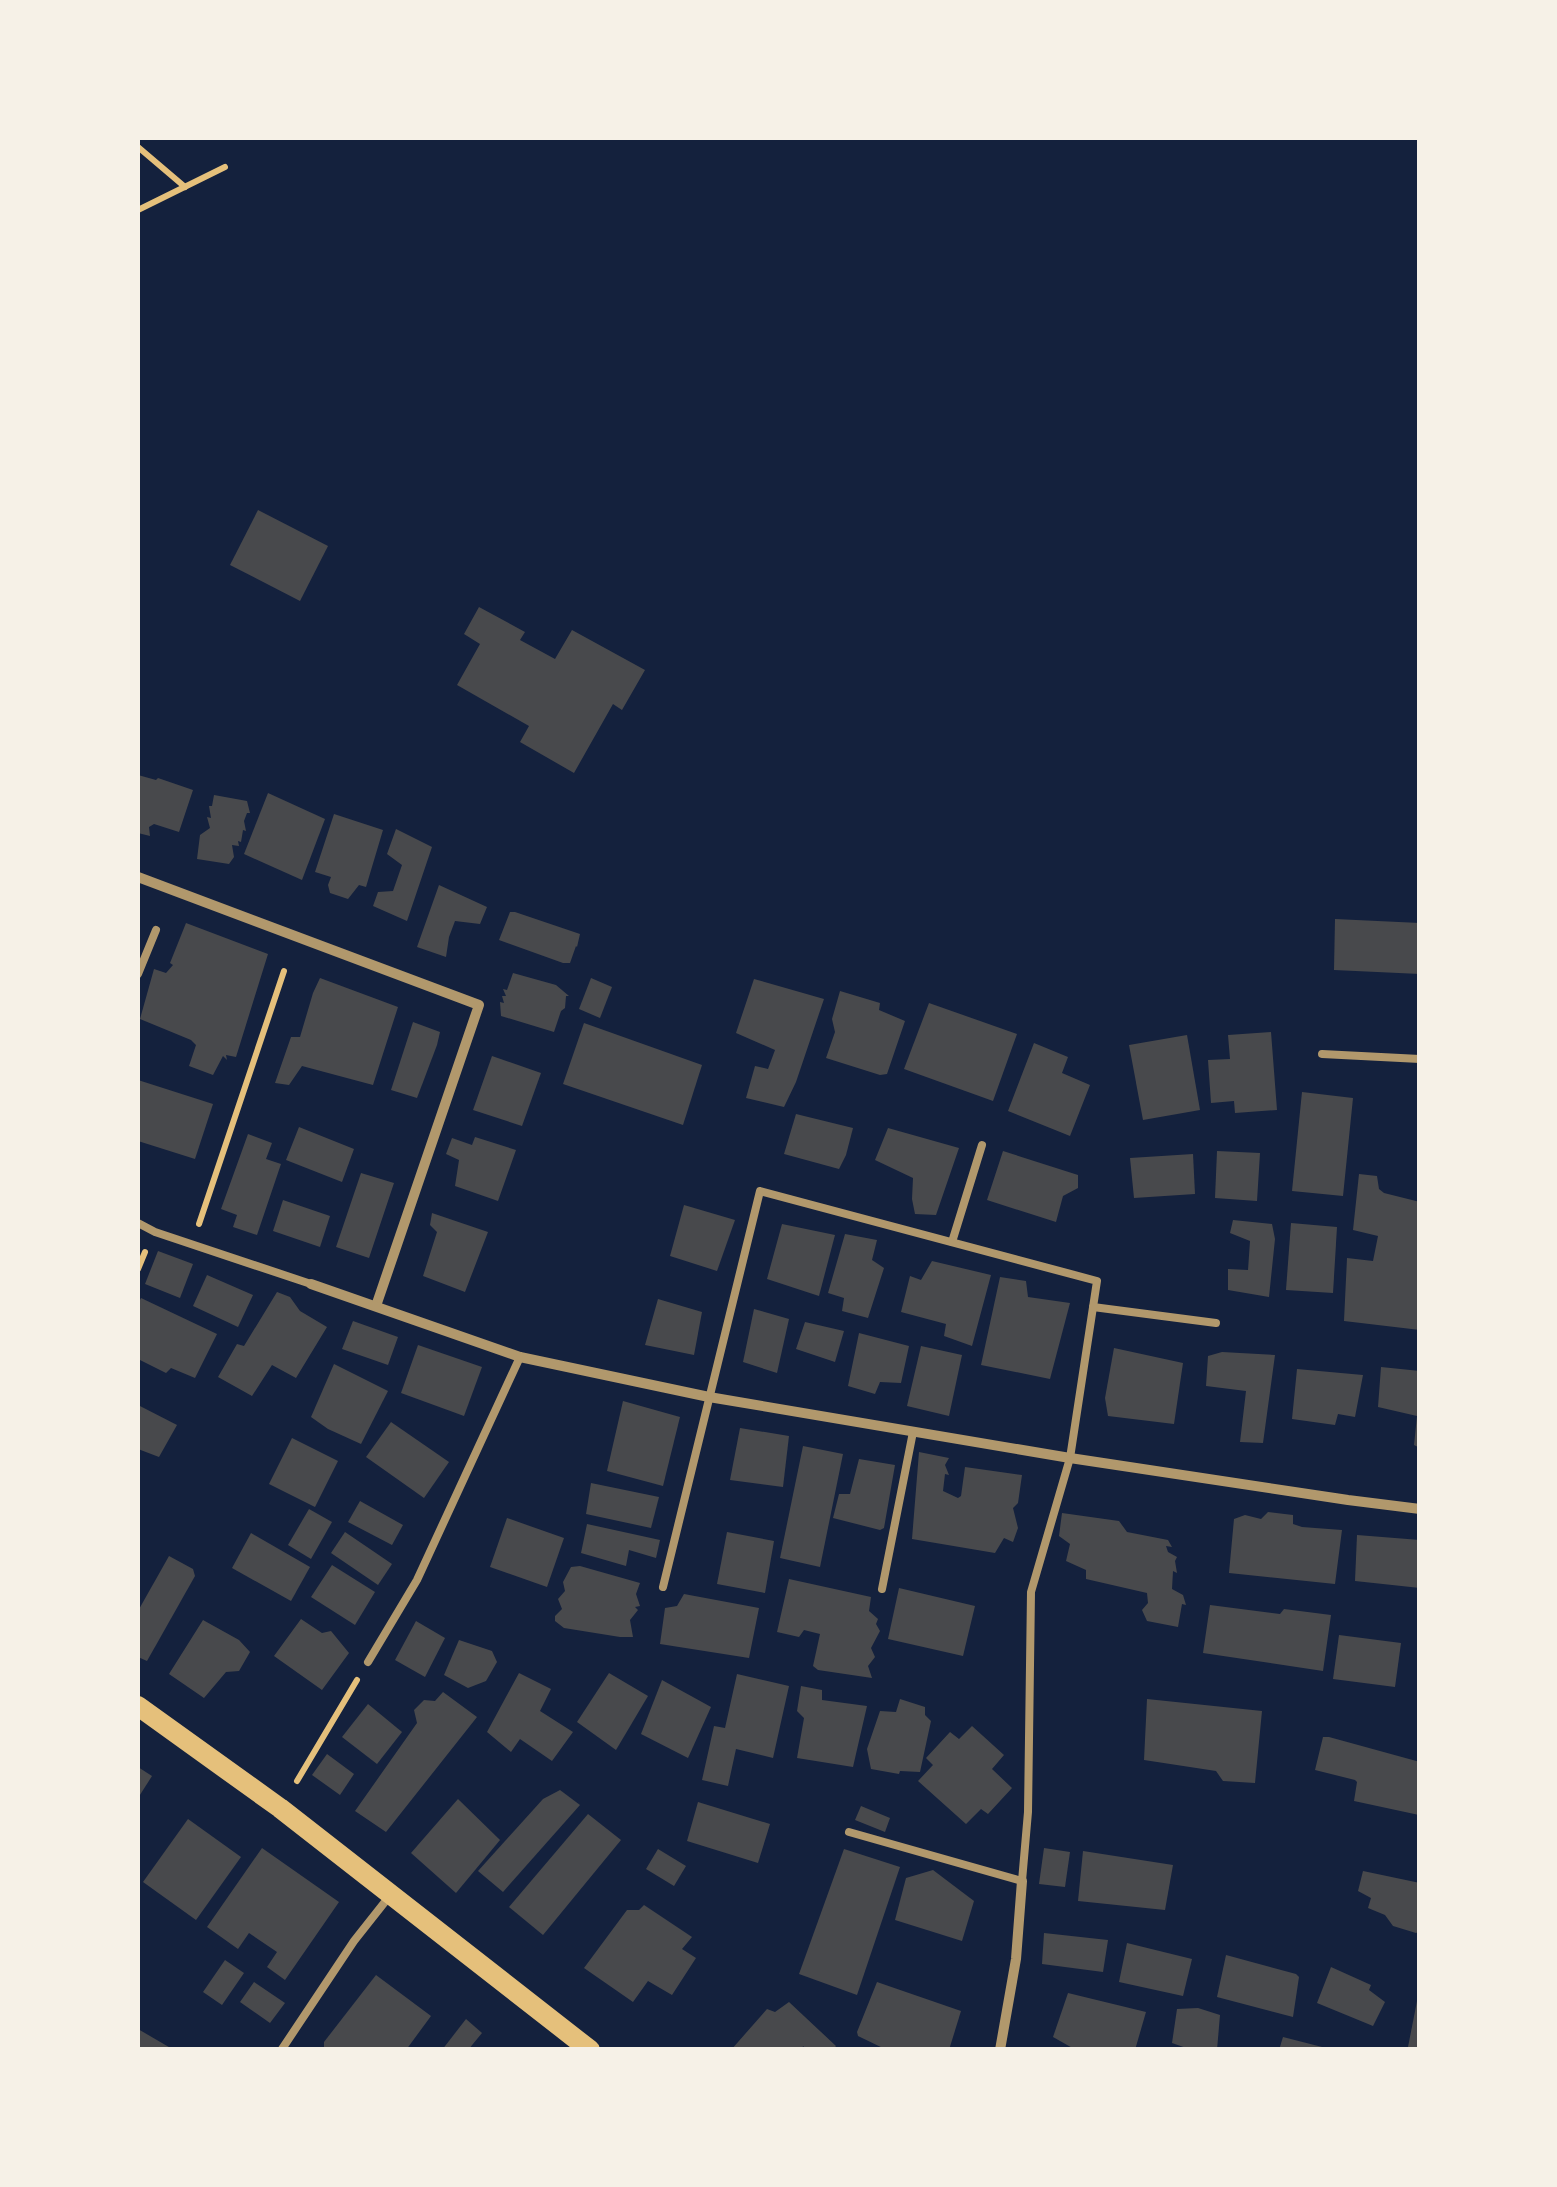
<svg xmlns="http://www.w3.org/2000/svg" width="1557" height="2187" viewBox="0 0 1557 2187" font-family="Figtree,sans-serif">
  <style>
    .building { fill: #48494c }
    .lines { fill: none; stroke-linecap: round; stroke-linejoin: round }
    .path { stroke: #e5c07b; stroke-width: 6 }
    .service { stroke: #b1986c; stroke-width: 8 }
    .minor { stroke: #b1986c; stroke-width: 10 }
    .secondary { stroke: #e5c07b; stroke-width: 20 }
  </style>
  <rect width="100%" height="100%" fill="#14213d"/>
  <!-- building -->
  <g class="building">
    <path d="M258,510L328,546L300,601L230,565Z"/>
    <path d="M479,607L525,632L520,640L555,659L572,630L645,670L622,710L613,704L574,773L520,742L529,726L457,685L480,644L464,634Z"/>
    <path d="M138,775L156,780L158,778L193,790L179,832L154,824L149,827L150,836L138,833Z"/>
    <path d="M268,793L325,819L302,880L244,854Z"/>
    <path d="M214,795L247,801L250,813H247L244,821L246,831L243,830L241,842L238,841L239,846L232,845L234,857L229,864L197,859L200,835L210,828L207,817L211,818L209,806H212Z"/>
    <path d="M334,814L383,830L366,887L359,885L348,899L330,893L328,885L331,877L315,872Z"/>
    <path d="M396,829L432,847L407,921L373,906L378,892L393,891L402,865L387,854Z"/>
    <path d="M439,885L487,907L480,924L455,921L449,937L446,957L417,947Z"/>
    <path d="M510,912H515L580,934L577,947L576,946L570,963H563L499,940Z"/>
    <path d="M1335,919L1420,923V974L1334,970Z"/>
    <path d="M186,923L268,954L236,1057L226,1055L227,1060L223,1056L213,1075L189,1066L196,1045L191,1040L140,1019L154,969L166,973L173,965L170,963Z"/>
    <path d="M513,973L556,985L569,996H566L565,1008L561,1011L554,1032L501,1016L500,1002L504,1003L502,996H506L503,989L507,990Z"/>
    <path d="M320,978L398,1007L373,1085L302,1066L289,1085L275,1083L291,1037H300L313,993Z"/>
    <path d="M591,978L612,987L600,1018L579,1009Z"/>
    <path d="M754,979L824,999L796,1082L784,1107L746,1098L755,1066L768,1069L775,1050L736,1033Z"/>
    <path d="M840,991L880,1003L879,1010L905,1021L887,1074L880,1075L826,1058L835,1032L832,1019Z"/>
    <path d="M929,1003L1017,1034L993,1101L904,1069Z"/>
    <path d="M413,1022L440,1032L437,1045L417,1098L391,1090Z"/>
    <path d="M584,1023L702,1065L683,1125L563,1084Z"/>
    <path d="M1271,1032L1277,1110L1235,1113L1234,1101L1211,1103L1208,1060L1230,1059L1228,1035Z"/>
    <path d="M1187,1035L1200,1110L1143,1120L1129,1045Z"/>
    <path d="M1034,1043L1068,1057L1062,1073L1090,1085L1070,1136L1008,1111Z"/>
    <path d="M492,1056L541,1073L522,1126L473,1110Z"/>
    <path d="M138,1080L213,1104L195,1159L138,1141Z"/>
    <path d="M1302,1092L1353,1098L1343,1196L1292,1191Z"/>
    <path d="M796,1114L853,1128L846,1155L839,1169L784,1154Z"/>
    <path d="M299,1127L354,1149L342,1182L286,1160Z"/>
    <path d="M888,1128L959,1148L936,1215L915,1214L912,1199L913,1178L875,1160Z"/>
    <path d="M248,1134L272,1143L266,1159L281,1164L257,1235L233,1227L237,1215L221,1209Z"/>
    <path d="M475,1137L516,1150L498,1201L455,1186L459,1160L446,1154L452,1138L472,1145Z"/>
    <path d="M1003,1151L1078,1175V1188L1063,1196L1056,1222L987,1200Z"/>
    <path d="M1217,1151L1260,1153L1257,1201L1215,1198Z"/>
    <path d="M1193,1154L1195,1194L1134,1198L1130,1158Z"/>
    <path d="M361,1173L394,1183L369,1258L336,1247Z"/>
    <path d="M1359,1174L1377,1176L1379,1189L1384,1193L1420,1202V1330L1344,1321L1347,1258L1373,1261L1378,1236L1353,1230Z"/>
    <path d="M283,1200L330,1216L320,1247L273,1231Z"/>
    <path d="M684,1205L735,1220L717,1271L670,1256Z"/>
    <path d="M432,1213L488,1232L465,1292L423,1276L437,1232L430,1225Z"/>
    <path d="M1233,1220L1272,1224L1275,1239L1269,1297L1228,1290V1269L1248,1270L1250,1241L1230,1233Z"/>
    <path d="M1291,1223L1337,1227L1333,1293L1286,1290Z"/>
    <path d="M782,1224L835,1235L819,1296L767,1279Z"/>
    <path d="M845,1234L877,1240L872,1260L884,1268L868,1318L842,1311L844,1298L828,1293Z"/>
    <path d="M158,1251L193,1264L180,1298L145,1284Z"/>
    <path d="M932,1261L991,1275L972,1346L944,1336L946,1324L901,1312L910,1276L921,1280Z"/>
    <path d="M207,1275L253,1295L238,1327L193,1306Z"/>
    <path d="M1000,1277L1026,1281L1028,1297L1070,1303L1050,1379L981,1365Z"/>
    <path d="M277,1292L290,1297L300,1311L327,1327L296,1378L272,1365L252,1396L218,1377L237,1344L244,1346Z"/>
    <path d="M141,1298L217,1334L195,1378L171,1368L166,1373L138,1359V1304Z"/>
    <path d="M658,1299L702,1312L694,1355L645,1345Z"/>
    <path d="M754,1309L789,1319L777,1373L743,1362Z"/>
    <path d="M353,1321L398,1337L388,1365L342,1349Z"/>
    <path d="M805,1322L844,1331L835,1362L796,1349Z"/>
    <path d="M859,1333L909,1346L901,1383L880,1382L875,1394L848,1386Z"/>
    <path d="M418,1345L482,1367L464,1416L401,1393Z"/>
    <path d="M921,1346L962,1355L949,1416L907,1406Z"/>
    <path d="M1114,1348L1183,1363L1174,1424L1108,1416L1105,1398Z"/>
    <path d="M1222,1352L1275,1355L1263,1443L1240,1442L1246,1391L1206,1386L1208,1356Z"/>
    <path d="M334,1364L388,1391L361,1444L328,1429L311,1417Z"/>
    <path d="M1381,1367L1420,1371V1448L1414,1445L1417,1416L1378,1407Z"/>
    <path d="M1297,1369L1363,1375L1355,1417L1338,1414L1335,1425L1292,1419Z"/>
    <path d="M623,1401L680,1417L663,1486L607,1471Z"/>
    <path d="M138,1405L177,1425L159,1457L138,1449Z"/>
    <path d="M391,1422L449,1462L424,1498L366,1457Z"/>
    <path d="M740,1428L789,1436L783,1487L730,1480Z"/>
    <path d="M292,1438L338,1461L315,1507L269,1484Z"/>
    <path d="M803,1446L843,1454L820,1567L780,1558Z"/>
    <path d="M919,1452L949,1458L945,1465L949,1475L945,1474L943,1491L958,1498L961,1496L965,1467L1022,1475L1018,1503L1013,1508L1018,1528L1013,1542L1004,1538L995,1553L912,1539Z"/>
    <path d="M859,1459L895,1465L884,1528L880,1530L833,1518L839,1494H850Z"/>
    <path d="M591,1483L659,1497L651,1528L586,1514Z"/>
    <path d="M360,1501L403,1525L392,1545L348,1522Z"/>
    <path d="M309,1509L332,1522L311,1559L288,1545Z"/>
    <path d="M1268,1512L1293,1515V1524L1302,1527L1342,1530L1335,1584L1229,1573L1234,1519L1245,1515L1261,1519Z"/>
    <path d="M1062,1513L1119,1521L1127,1532L1168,1540L1172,1547L1166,1546L1168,1552L1177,1557L1175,1561L1177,1573L1173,1571L1172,1589L1183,1595L1186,1605L1182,1604L1178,1627L1147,1621L1142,1610L1148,1603L1147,1593L1086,1579V1570L1066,1561L1070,1544L1059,1536Z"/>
    <path d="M507,1518L564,1538L547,1587L490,1567Z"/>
    <path d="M587,1524L660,1540L656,1558L629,1550L626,1566L581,1553Z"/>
    <path d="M345,1532L392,1564L378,1585L331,1553Z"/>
    <path d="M727,1532L774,1541L765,1593L717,1584Z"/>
    <path d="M251,1533L310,1567L291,1601L232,1568Z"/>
    <path d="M1357,1535L1420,1540V1588L1355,1581Z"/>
    <path d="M169,1556L193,1569L195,1576L147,1661L138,1657V1611Z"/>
    <path d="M332,1565L375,1592L355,1625L311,1597Z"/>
    <path d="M580,1566L640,1583L636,1594L640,1606L635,1607L638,1610L630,1620L633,1637H620L564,1628L555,1621V1616L562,1609L558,1599L565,1591L563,1582L571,1567Z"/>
    <path d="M789,1579L871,1597L869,1611L878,1619L876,1624L880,1631L871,1648L875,1657L868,1666L872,1678L818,1670L813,1666L820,1634L804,1630L799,1637L777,1632Z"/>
    <path d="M899,1588L975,1606L963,1656L888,1639Z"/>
    <path d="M684,1594L759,1608L749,1658L660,1644L665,1608L677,1606Z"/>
    <path d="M1210,1605L1280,1614L1284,1609L1331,1615L1323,1671L1203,1653Z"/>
    <path d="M301,1619L322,1633L331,1631L349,1653L322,1690L274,1656Z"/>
    <path d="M203,1620L239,1640L250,1652L239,1671L226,1672L204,1698L169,1674Z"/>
    <path d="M416,1621L445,1638L425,1677L395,1660Z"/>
    <path d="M1339,1635L1401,1643L1395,1687L1333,1679Z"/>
    <path d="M459,1640L492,1651L497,1662L486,1681L468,1688L444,1675Z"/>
    <path d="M519,1673L551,1689L540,1711L573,1732L552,1761L520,1739L511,1752L487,1732Z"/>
    <path d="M609,1673L648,1696L616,1750L577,1722Z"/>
    <path d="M737,1674L789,1686L773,1758L736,1749L728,1786L702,1780L714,1726L725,1728Z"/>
    <path d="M662,1680L711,1707L688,1758L641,1734Z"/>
    <path d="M801,1686L822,1690V1700L867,1706L853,1767L797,1758L804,1718L797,1711Z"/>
    <path d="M443,1692L477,1717L386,1832L355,1811L417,1723L414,1710L424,1700L435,1701Z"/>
    <path d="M900,1699L925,1707V1715L931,1721L920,1772L900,1771L899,1774L871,1769L867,1749L880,1711L896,1712Z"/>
    <path d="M1147,1699L1262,1711L1255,1783L1223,1781L1216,1771L1144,1760Z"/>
    <path d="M368,1704L402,1732L377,1764L342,1737Z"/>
    <path d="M972,1726L1004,1755L992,1769L1012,1788L988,1814L981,1809L966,1824L918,1781L933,1765L926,1758L950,1732L959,1739Z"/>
    <path d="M1323,1737H1329L1420,1762L1419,1815L1354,1801L1357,1782L1355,1780L1315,1770Z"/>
    <path d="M327,1754L354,1774L340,1795L312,1775Z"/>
    <path d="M138,1767L152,1776L138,1798Z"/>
    <path d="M560,1790L580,1805L503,1892L478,1871L543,1799Z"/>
    <path d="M458,1799L500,1840L456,1893L411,1853Z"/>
    <path d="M698,1802L770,1824L758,1863L687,1841Z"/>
    <path d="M861,1806L890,1818L885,1832L855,1820Z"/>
    <path d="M588,1814L621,1840L543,1935L509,1907Z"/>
    <path d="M188,1819L241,1857L196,1920L143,1882Z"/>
    <path d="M262,1848L339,1902L285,1980L267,1967L277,1952L249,1933L238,1949L207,1927Z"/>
    <path d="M1044,1848L1070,1852L1065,1887L1039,1884Z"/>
    <path d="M658,1849L686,1866L674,1886L646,1869Z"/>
    <path d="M844,1849L900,1867L857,1995L799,1974Z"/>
    <path d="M1083,1851L1173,1865L1165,1910L1078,1901Z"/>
    <path d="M933,1870L974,1901L962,1941L895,1920L906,1878Z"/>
    <path d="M1363,1871L1420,1883V1931L1416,1933L1393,1926L1385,1915L1368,1908L1371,1898L1358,1891Z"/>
    <path d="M644,1905L692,1937L682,1949L696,1958L672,1995L648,1981L633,2002L584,1968L627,1910H639Z"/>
    <path d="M1044,1933L1108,1940L1103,1972L1042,1964Z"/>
    <path d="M1127,1943L1192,1959L1183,1996L1119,1982Z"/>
    <path d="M1226,1955L1296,1974L1299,1977L1293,2017L1217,1997Z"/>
    <path d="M225,1960L244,1973L222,2005L203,1992Z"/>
    <path d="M1331,1967L1371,1985L1369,1990L1385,2002L1373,2026L1317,2003Z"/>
    <path d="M376,1975L431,2016L406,2050H324V2042Z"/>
    <path d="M254,1982L285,2003L270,2023L240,2002Z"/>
    <path d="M877,1982L961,2011L949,2050H887L858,2036L857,2032Z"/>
    <path d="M1068,1993L1146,2012L1135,2050H1076L1053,2037Z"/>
    <path d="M1418,1996H1420V2050L1408,2047Z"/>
    <path d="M789,2002L836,2046L833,2050H807L803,2046L802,2050H731L767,2009L775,2012Z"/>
    <path d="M1198,2008L1220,2015L1217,2050H1192L1172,2043L1177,2009Z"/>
    <path d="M466,2019L482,2033L468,2050H442Z"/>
    <path d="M138,2029L174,2050H138Z"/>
    <path d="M1283,2037L1326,2048V2050H1279Z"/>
  </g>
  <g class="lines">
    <!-- path -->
    <g class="path">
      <path d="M138,147L185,187"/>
      <path d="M138,210L225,167"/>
      <path d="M199,1224L284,971"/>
      <path d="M138,1269L145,1252"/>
      <path d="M297,1781L357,1680"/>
    </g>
    <!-- service -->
    <g class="service">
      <path d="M138,974L156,930"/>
      <path d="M1322,1054L1420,1059"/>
      <path d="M138,1223L155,1232L311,1284"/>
      <path d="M952,1242L982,1145"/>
      <path d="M1093,1307L1216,1323"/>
      <path d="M663,1587L760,1191L1097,1281L1070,1458L1031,1592L1028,1812L1022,1881L849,1832"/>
      <path d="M882,1589L913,1432"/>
      <path d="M368,1662L417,1580L520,1357"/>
      <path d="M282,2049L354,1941L388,1898"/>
    </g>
    <!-- minor -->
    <g class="minor">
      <path d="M138,877L479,1005L376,1306"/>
      <path d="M311,1284L520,1357L709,1397L1070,1458L1348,1500L1420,1509"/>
      <path d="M1000,2050L1016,1959L1022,1881"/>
    </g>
    <!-- secondary -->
    <path class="secondary" d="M138,1706L280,1808L590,2050"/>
  </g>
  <!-- border -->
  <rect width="1557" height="2187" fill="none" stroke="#f6f1e7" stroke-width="280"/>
</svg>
